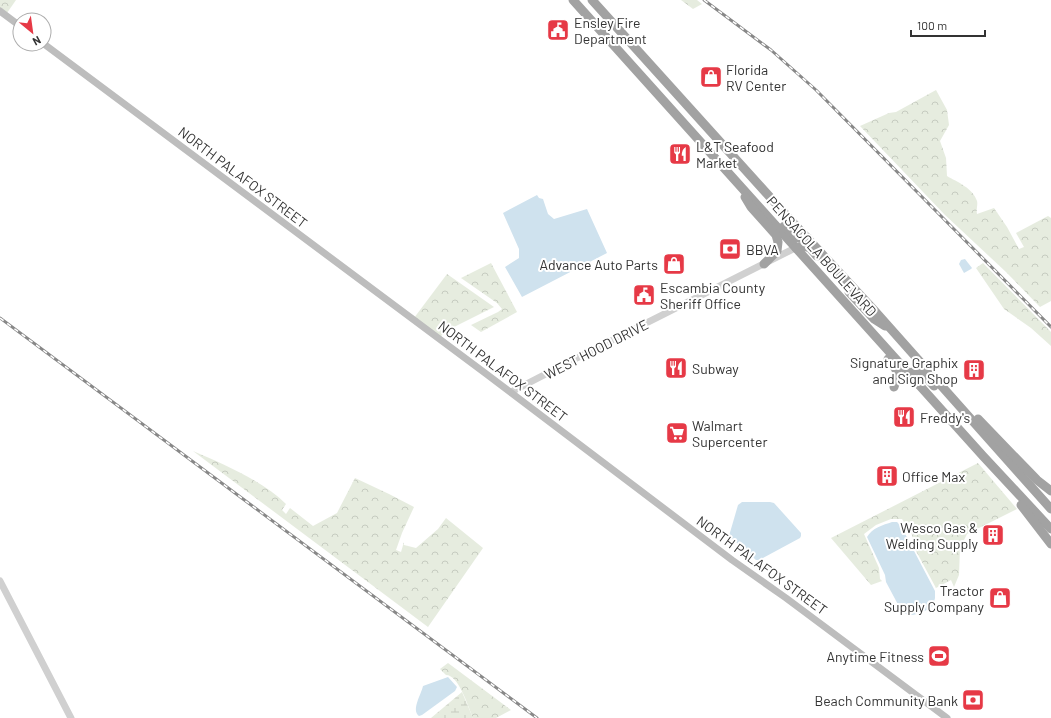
<svg xmlns="http://www.w3.org/2000/svg" width="1051" height="718" viewBox="0 0 1051 718" font-family="Barlow,sans-serif">
  <style>
    .forest { fill: url(#forest-crowns) }
    .wetland { fill: url(#wetland-marsh) }
    .water { fill: #cfe2ee }
    .lines { fill: none; stroke-linecap: round; stroke-linejoin: round }
    .tertiary { stroke: #d0d0d0; stroke-width: 7 }
    .secondary { stroke: #bdbdbd; stroke-width: 7 }
    .trunk { stroke: #a2a2a2; stroke-width: 9 }
    .rail-casing { stroke: #888; stroke-width: 3 }
    .rail { stroke: #fff; stroke-width: 1.5; stroke-dasharray: 4.5; stroke-linecap: butt }
    .labels { text-anchor: middle; dominant-baseline: central; stroke-width: 4; stroke-linejoin: round; paint-order: stroke }
    .poi-label { font-size: 14px; fill: #333; stroke: #fff; text-anchor: start }
    .street-label { font-size: 14px; fill: #333; stroke: #fff }
  </style>
  <defs>
    <pattern id="forest-crowns" width="20" height="18" patternUnits="userSpaceOnUse"><rect width="20" height="18" fill="#e6ecdf"/><path d="M2 6a3 3 0 1 1 6 0M12 15a3 3 0 1 1 6 0" fill="none" stroke="#c6cbc0"/></pattern>
    <pattern id="wetland-marsh" width="20" height="14" patternUnits="userSpaceOnUse"><rect width="20" height="14" fill="#e6ecdf"/><path d="M1 5h8M5 5V1M11 12h8M15 12V8" fill="none" stroke="#c6cbc0"/></pattern>
  </defs>
  <rect width="100%" height="100%" fill="#fff"/>
  <!-- forest -->
  <g class="forest">
    <path d="M0,0H16L7,13L0,8Z"/>
    <path d="M681,0H697L702,4L693,9Z"/>
    <path d="M936,90L947,110L949,125L940,141L946,158L947,176C957,182 973,188 977,201C978,205 976,209 977,214L994,208L1007,227L1019,249L1024,247L1016,233L1048,216L1051,218V301L1040,307L1006,272L945,215L860,126L889,113L896,112Z"/>
    <path d="M491,263L517,312L481,332L471,325L498,312L502,309L497,303L461,278Z"/>
    <path d="M983,263L1051,332V346L1031,328L1004,309L976,268Z"/>
    <path d="M447,274L494,307L448,330L440,337L414,318Z"/>
    <path d="M193,451C223,464 263,481 286,504L282,510L286,514L290,508L313,526L337,513L355,478L389,494L414,507L402,533L396,550L401,552L404,542V545L416,548L438,529L446,518L483,548L428,627Z"/>
    <path d="M978,463L1017,509L967,534L960,548L959,575L954,587L951,580L936,588L916,551L912,535L902,519H891L876,525L864,534L879,568L880,579L882,581L871,585L831,538Z"/>
    <path d="M448,663L511,710L496,718H473C468,707 459,675 446,675L440,669Z"/>
  </g>
  <!-- wetland -->
  <path class="wetland" d="M462,692L473,718H431Z"/>
  <!-- water -->
  <g class="water">
    <path d="M537,195L539,198L543,199L548,214L554,219L587,209L607,253L522,297L505,267L519,258V249L503,213Z"/>
    <path d="M965,259L972,268L971,269L964,273L959,264L961,260Z"/>
    <path d="M742,502H770L774,503L801,533V536L800,538L759,560H756L729,536L738,505Z"/>
    <path d="M892,522H897L901,526L935,591V598L933,606C924,612 911,619 902,612L886,582L885,575L867,537C872,528 883,525 892,522Z"/>
    <path d="M448,677L457,687L455,691L422,715L419,716C411,710 421,695 423,686Z"/>
  </g>
  <g class="lines">
    <!-- tertiary -->
    <g class="tertiary">
      <path d="M511,392L571,361L799,246"/>
      <path d="M0,581L71,718"/>
    </g>
    <!-- secondary -->
    <g class="secondary">
      <path d="M0,11L20,26"/>
      <path d="M44,44L485,373L732,560L786,598L947,718"/>
    </g>
    <!-- trunk -->
    <g class="trunk">
      <path d="M573,0L983,456L1051,529"/>
      <path d="M592,0L797,227L874,310L1051,509"/>
      <path d="M745,197L751,207L776,235L778,242L777,251L764,264"/>
      <path d="M784,226L797,238H808"/>
      <path d="M796,248L803,246L810,248L817,256"/>
      <path d="M849,292L874,319L885,326"/>
      <path d="M888,359C898,370 899,373 894,387"/>
      <path d="M909,373C920,368 927,378 934,386"/>
      <path d="M978,419L1037,480L1051,491"/>
      <path d="M1021,505L1051,544"/>
    </g>
    <!-- rail casing -->
    <g class="rail-casing">
      <g id="rail">
        <path d="M704,0L771,50L816,90L1051,327"/>
        <path d="M0,318L537,718"/>
      </g>
    </g>
    <!-- rail -->
    <use href="#rail" class="rail"/>
  </g>
  <!-- icons -->
  <defs>
    <g id="civic-square" transform="scale(1.15)"><rect x="-9" y="-9" width="18" height="18" rx="4" fill="#e63946" stroke="#fff"/><path d="M-.6-6.5H3V-4.5H.6V-3L4-1V1h2V6H-6V1h2V-1L-.6-3ZM-1.2 2.5V6h2.4V2.5Z" fill="#fff"/></g>
    <g id="shop-square" transform="scale(1.15)"><rect x="-9" y="-9" width="18" height="18" rx="4" fill="#e63946" stroke="#fff"/><path d="M-5-2.5h2.3a2.7 3.5 0 0 1 5.4 0H5L5.5 6h-11ZM-1.5-2.5h3a1.5 2.3 0 0 0-3 0Z" fill="#fff"/></g>
    <g id="restaurant-square" transform="scale(1.15)"><rect x="-9" y="-9" width="18" height="18" rx="4" fill="#e63946" stroke="#fff"/><path d="M-5-6h1v4h1v-4h1v4h1v-4h1v5L-1.5 .5V6h-2V.5L-5-1ZM5-6V6H3V1.5H1.5Q1.5-4 5-6Z" fill="#fff"/></g>
    <g id="bank-square" transform="scale(1.15)"><rect x="-9" y="-9" width="18" height="18" rx="4" fill="#e63946" stroke="#fff"/><path d="M-6-4H6V4H-6ZM0-2.3a2.3 2.3 0 1 0 0 4.6a2.3 2.3 0 1 0 0-4.6Z" fill="#fff"/></g>
    <g id="building-square" transform="scale(1.15)"><rect x="-9" y="-9" width="18" height="18" rx="4" fill="#e63946" stroke="#fff"/><path d="M-4-6H4V6H1V3H-1V6H-4ZM-2.5-4.3h1.7v1.8h-1.7ZM.8-4.3h1.7v1.8H.8ZM-2.5-1h1.7V.8h-1.7ZM.8-1h1.7V.8H.8Z" fill="#fff"/></g>
    <g id="supermarket-square" transform="scale(1.15)"><rect x="-9" y="-9" width="18" height="18" rx="4" fill="#e63946" stroke="#fff"/><path d="M-6-5.5h2.5l.6 2H6L4.5 2H-2.5L-4.4-4H-6ZM-1.5 3.2a1.3 1.3 0 1 0 .1 0ZM3 3.2a1.3 1.3 0 1 0 .1 0Z" fill="#fff"/></g>
    <g id="stadium-square" transform="scale(1.15)"><rect x="-9" y="-9" width="18" height="18" rx="4" fill="#e63946" stroke="#fff"/><path d="M0-5a6.5 5 0 1 0 0 10a6.5 5 0 1 0 0-10ZM-3.5-1.8h7v3.6h-7Z" fill="#fff"/></g>
  </defs>
  <g fill-rule="evenodd">
    <use href="#civic-square" x="558" y="30"/>
    <use href="#shop-square" x="711" y="77"/>
    <use href="#restaurant-square" x="680" y="154"/>
    <use href="#bank-square" x="730" y="249"/>
    <use href="#shop-square" x="674" y="264"/>
    <use href="#civic-square" x="644" y="295"/>
    <use href="#restaurant-square" x="676" y="368"/>
    <use href="#building-square" x="974" y="370"/>
    <use href="#restaurant-square" x="904" y="417"/>
    <use href="#supermarket-square" x="677" y="433"/>
    <use href="#building-square" x="887" y="476"/>
    <use href="#building-square" x="993" y="535"/>
    <use href="#shop-square" x="1000" y="598"/>
    <use href="#stadium-square" x="939" y="656"/>
    <use href="#bank-square" x="973" y="700"/>
  </g>
  <g class="labels">
    <!-- poi labels -->
    <g class="poi-label">
      <text x="574" y="22">Ensley Fire<tspan x="574" dy="16">Department</tspan></text>
      <text x="726" y="69">Florida<tspan x="726" dy="16">RV Center</tspan></text>
      <text x="696" y="146">L&amp;T Seafood<tspan x="696" dy="16">Market</tspan></text>
      <text x="746" y="249">BBVA</text>
      <text x="658" y="264" text-anchor="end">Advance Auto Parts</text>
      <text x="660" y="287">Escambia County<tspan x="660" dy="16">Sheriff Office</tspan></text>
      <text x="958" y="362" text-anchor="end">Signature Graphix<tspan x="958" dy="16">and Sign Shop</tspan></text>
      <text x="692" y="368">Subway</text>
      <text x="920" y="417">Freddy's</text>
      <text x="692" y="425">Walmart<tspan x="692" dy="16">Supercenter</tspan></text>
      <text x="902" y="476">Office Max</text>
      <text x="978" y="527" text-anchor="end">Wesco Gas &amp;<tspan x="978" dy="16">Welding Supply</tspan></text>
      <text x="984" y="590" text-anchor="end">Tractor<tspan x="984" dy="16">Supply Company</tspan></text>
      <text x="924" y="656" text-anchor="end">Anytime Fitness</text>
      <text x="958" y="700" text-anchor="end">Beach Community Bank</text>
    </g>
    <!-- street labels -->
    <g class="street-label">
      <text transform="translate(243 177) rotate(37)">NORTH PALAFOX STREET</text>
      <text transform="translate(822 256) rotate(48)">PENSACOLA BOULEVARD</text>
      <text transform="translate(596 349) rotate(-27)">WEST HOOD DRIVE</text>
      <text transform="translate(503 371) rotate(37)">NORTH PALAFOX STREET</text>
      <text transform="translate(762 565) rotate(36)">NORTH PALAFOX STREET</text>
    </g>
  </g>
  <!-- north arrow -->
  <g transform="translate(32 32) rotate(151)"><circle r="19" fill="#ffffff" stroke="#adadad"/>
  <path d="M0-3L7 15L0 10L-7 15Z" fill="#e63946"/>
  <text y="-6" font-size="11" font-weight="bold" text-anchor="middle" fill="#333333">N</text>
  </g>
  <!-- scale -->
  <path d="M911 30v6h74v-6" fill="none" stroke="#333333" stroke-width="2"/>
  <text x="917" y="30" font-size="12" fill="#333333" stroke="#ffffff" stroke-width="3" paint-order="stroke">100 m</text>
</svg>
